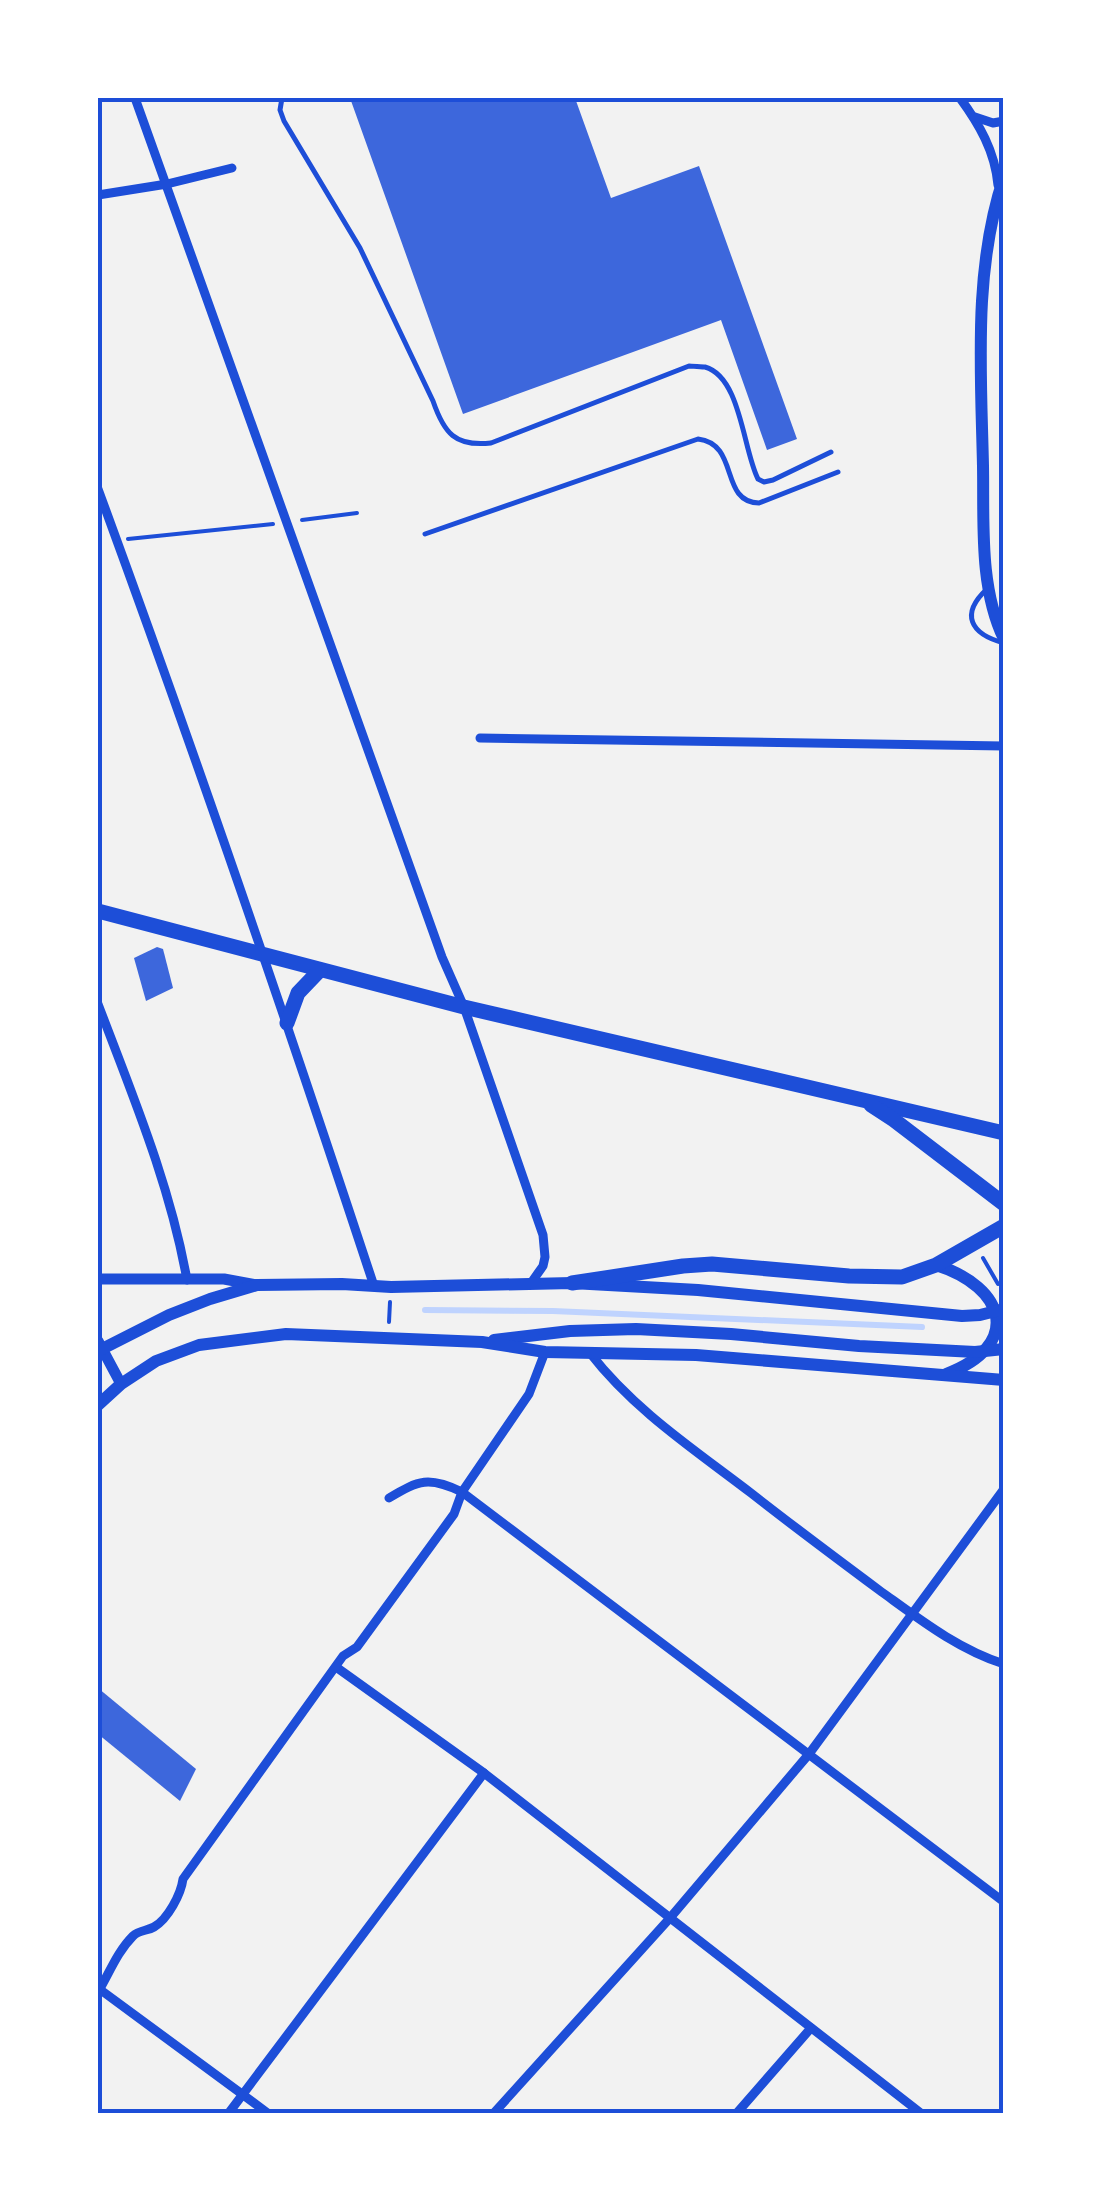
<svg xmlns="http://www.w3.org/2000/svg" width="1101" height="2211" viewBox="0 0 1101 2211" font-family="Lato,sans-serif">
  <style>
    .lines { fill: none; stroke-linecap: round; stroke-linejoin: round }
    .stream { stroke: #bfd3fe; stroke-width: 6 }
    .building { fill: #3d67dc }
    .path { stroke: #1d4ed8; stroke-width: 4 }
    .service { stroke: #1d4ed8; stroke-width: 5 }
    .minor { stroke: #1d4ed8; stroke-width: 9 }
    .tertiary { stroke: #1d4ed8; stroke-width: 11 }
    .secondary { stroke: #1d4ed8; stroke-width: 12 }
    .primary { stroke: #1d4ed8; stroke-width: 15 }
    .neatline { fill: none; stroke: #1d4ed8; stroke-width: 4 }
  </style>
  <rect width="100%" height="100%" fill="#f2f2f2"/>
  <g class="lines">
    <!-- stream -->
    <path class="stream" d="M425,1310L553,1311L922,1327"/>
  </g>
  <!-- building -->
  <g class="building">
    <path d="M350,98H575L611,198L699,166L797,439L767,450L721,320L463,414Z"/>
    <path d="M157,947L163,949L173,988L146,1001L134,958Z"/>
    <path d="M98,1688L196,1769L180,1801L98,1734Z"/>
  </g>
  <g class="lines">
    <!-- path -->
    <g class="path">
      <path d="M302,520L357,513"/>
      <path d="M128,539L273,524"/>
      <path d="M983,1258L998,1284"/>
      <path d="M389,1322L390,1302"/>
    </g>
    <!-- service -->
    <g class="service">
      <path d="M282,98L280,110L284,121L360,248L433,401C444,433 455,447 491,443L689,366C691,366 703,367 705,367C741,377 743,450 758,479L764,482L773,480L831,452"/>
      <path d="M425,534L698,439C740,444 719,502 759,503L838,472"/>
      <path d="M987,589C960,614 970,634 1004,643"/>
    </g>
    <!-- minor -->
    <g class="minor">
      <path d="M135,98L442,957L464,1007L543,1235L545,1257L543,1266L531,1283"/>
      <path d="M960,98C979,124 995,151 998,185"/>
      <path d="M975,117L993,123L1004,121"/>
      <path d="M98,195L167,184L232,168"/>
      <path d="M98,489C195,753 286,1019 374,1286"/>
      <path d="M480,738L1004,746"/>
      <path d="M98,1004C132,1094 170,1184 187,1280"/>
      <path d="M590,1353C634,1410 695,1450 751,1493C793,1526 836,1558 879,1590C918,1618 957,1649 1004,1664"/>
      <path d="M389,1498C419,1480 429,1476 462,1492L1004,1902"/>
      <path d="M336,1667L484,1773L922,2114"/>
      <path d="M98,1988L269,2114"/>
      <path d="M98,1992C109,1974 117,1952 133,1936C139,1930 147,1931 154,1927C168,1919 181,1894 183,1879L343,1656L357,1647L454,1514L462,1492L529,1394L545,1352"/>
      <path d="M228,2114L484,1773"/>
      <path d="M493,2114L670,1918L809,1754L1004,1489"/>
      <path d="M736,2114L811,2028"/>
    </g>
    <!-- tertiary -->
    <g class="tertiary">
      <path d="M98,1279H224L257,1285"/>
      <path d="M98,1341L121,1384"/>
    </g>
    <!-- secondary -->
    <g class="secondary">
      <path d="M1004,177C973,269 981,371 983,466C984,522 979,587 1004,639"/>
      <path d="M936,1265C1006,1287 1023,1345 946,1374"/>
      <path d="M494,1340L570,1331L636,1329L731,1334L859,1346L975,1352L1004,1349"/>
      <path d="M98,1351L169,1315L210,1299L257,1285L342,1284L391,1287L572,1283L698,1290L962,1316L980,1315L1004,1309"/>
      <path d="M98,1405L121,1384L156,1361L199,1345L286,1334L482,1342L545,1352L696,1355L1004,1380"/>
    </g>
    <!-- primary -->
    <g class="primary">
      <path d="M98,911L464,1007L1004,1133"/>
      <path d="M287,1023L298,993L320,970"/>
      <path d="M871,1105L894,1120L1004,1204"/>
      <path d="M572,1283L683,1266L712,1264L849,1276L902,1277L936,1265L1004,1226"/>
    </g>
  </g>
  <!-- border -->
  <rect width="1101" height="2211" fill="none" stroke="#ffffff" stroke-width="200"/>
  <rect x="100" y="100" width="901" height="2011" class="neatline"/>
</svg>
